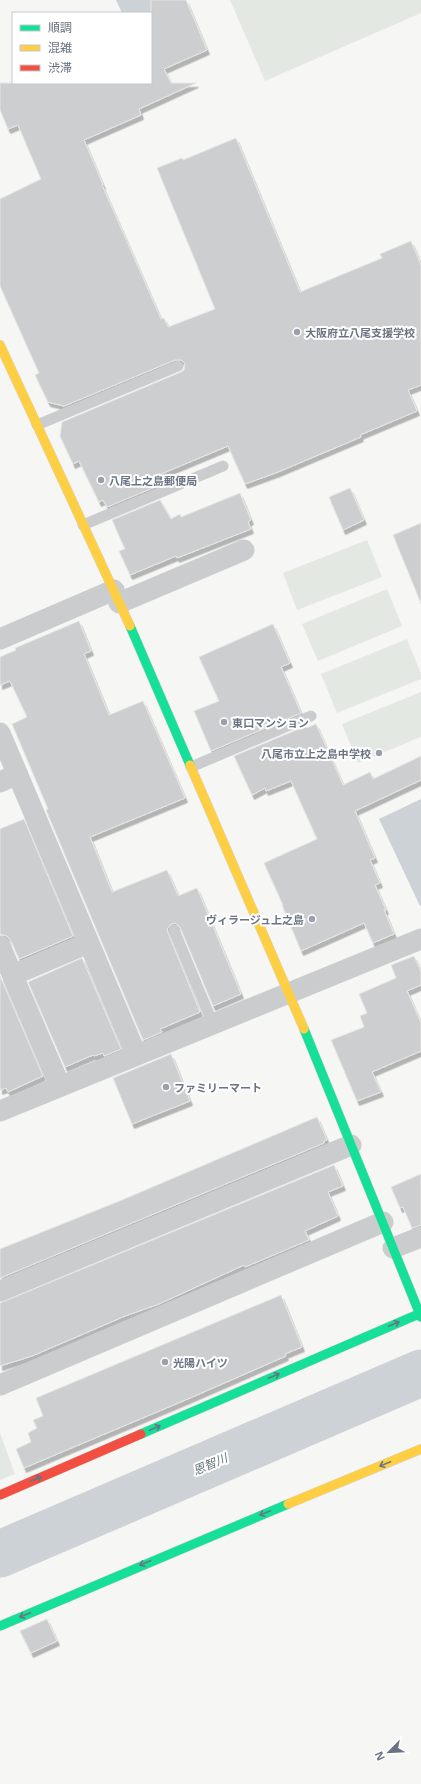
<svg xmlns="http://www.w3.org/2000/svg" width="421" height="1784" viewBox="0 0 421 1784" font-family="'Noto Sans','Noto Sans JP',sans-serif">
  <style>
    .green { fill: #e4e8e3 }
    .water { fill: #cdd2d6 }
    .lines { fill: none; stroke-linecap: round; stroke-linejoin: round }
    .river { stroke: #cdd2d6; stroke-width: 47 }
    .building { fill: #cdced0; stroke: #e6e6e5; filter: url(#shadow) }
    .fast-casing { stroke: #d3d3d4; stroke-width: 10 }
    .slow-casing { stroke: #d3d3d4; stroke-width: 10 }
    .jam-casing { stroke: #d3d3d4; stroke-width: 10 }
    .lane { stroke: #cbcccd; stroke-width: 11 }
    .street { stroke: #cbcccd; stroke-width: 21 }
    .fast { stroke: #16e098; stroke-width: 9 }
    .slow { stroke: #ffcf43; stroke-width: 9 }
    .jam { stroke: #f24e42; stroke-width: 9 }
    .oneway { stroke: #647884 }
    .poi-dot { fill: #9aa1ab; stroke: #fff; stroke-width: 1.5 }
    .labels { text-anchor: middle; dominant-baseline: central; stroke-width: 4; stroke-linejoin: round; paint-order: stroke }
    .poi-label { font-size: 11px; font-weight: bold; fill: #687383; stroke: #fff; text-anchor: start }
    .water-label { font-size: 12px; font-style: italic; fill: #64737f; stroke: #fff }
  </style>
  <defs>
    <filter id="shadow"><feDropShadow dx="2.5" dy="4.5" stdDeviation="0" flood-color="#0004"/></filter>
  </defs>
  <rect width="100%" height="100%" fill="#f6f6f5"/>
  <!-- green -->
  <g class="green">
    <path d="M230,0H421V13L265,81Z"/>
    <path d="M367,540L382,577L297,610L283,573Z"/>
    <path d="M387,589L402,626L318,661L302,624Z"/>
    <path d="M407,639L421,674V679L337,713L321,674Z"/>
    <path d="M421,692V737L358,763L342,724Z"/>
    <path d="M0,1433L15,1474L0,1480Z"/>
  </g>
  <!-- water -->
  <g class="water">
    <path d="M116,0H154L151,13H122Z"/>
    <path d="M421,799V905L420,906L379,819Z"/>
  </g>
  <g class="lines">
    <!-- river -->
    <path class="river" d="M0,1554L421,1373"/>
  </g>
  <!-- building -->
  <g class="building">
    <path d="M151,0H186L207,50L164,69L171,83H196L139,109L141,115L84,140L103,185H102L161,319L164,318L168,327L215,309L157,168L182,158L183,160L236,138L300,292L382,258L380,254L411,241L421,265V385L408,390L417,411L360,435L361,437L278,472L245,484L228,446L161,474L162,476L152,481L155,487L107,507L103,500L99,502L79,461L73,464L60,436L62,422L181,372L184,370L185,364L182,360H175L64,406L48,402L35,375L39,373L0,286V199L41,179L18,125L8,129L0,110V83H151Z"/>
    <path d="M350,488L364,520L343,530L329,497Z"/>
    <path d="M240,493L251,520L248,522L251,529L177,558L176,556L130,575L119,551L125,549L112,520L160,500L171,519L180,514L181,517Z"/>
    <path d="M421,523V601H420L393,535Z"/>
    <path d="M79,621L91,651L84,654L109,715L143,701L185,798L90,837L112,892L167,870L178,896L197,888L241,994L213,1006L180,927L175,923L171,924L167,929L168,933L200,1012L160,1029L162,1032L143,1040L46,810L48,809L12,724L27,717L10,681L0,685V657L16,650L15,648Z"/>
    <path d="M273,624L290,663L281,667L301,713L211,751L194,711L219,701L199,657Z"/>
    <path d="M316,724L343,785L370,772L373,779L421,756V780L355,811L375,858L370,860L380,883L375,885L386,910H384L394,934L373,943L364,923L301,951L282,905H283L264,863L317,839L291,781L266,791L265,788L252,795L234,756L306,726L307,728Z"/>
    <path d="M24,819L73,936L19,959L11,941L7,936L0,934V829Z"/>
    <path d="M414,956L421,972V985L407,991L421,1023V1051L372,1072L381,1092L357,1101L331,1040L364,1027L360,1016L367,1013L359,994L396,978L391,965Z"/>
    <path d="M82,958L121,1049L104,1056L103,1053L94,1056L93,1055L65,1067L28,982Z"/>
    <path d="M0,976L43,1076L8,1092L6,1088L0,1090Z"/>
    <path d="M171,1054L190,1101L132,1124L113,1078Z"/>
    <path d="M317,1117L327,1140L324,1141V1143L0,1278V1249L122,1200Z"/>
    <path d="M334,1165L343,1186L328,1192L338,1216L305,1231L309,1240L245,1267L244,1265L159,1304L125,1316L32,1356L0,1366V1303Z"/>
    <path d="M421,1174V1225L412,1228L403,1207L400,1208L391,1187Z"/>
    <path d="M281,1295L302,1347L285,1354L286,1356L190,1398L24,1468L16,1449L31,1442L28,1433L37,1428L33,1420L43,1416L36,1398Z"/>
    <path d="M47,1619L57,1641L31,1653L20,1631Z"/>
  </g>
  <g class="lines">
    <!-- fast casing -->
    <g class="fast-casing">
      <g id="fast">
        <path d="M130,626L190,765"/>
        <path d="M304,1029L421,1317"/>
        <path d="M141,1434L421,1313"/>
        <path d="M0,1626L288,1504"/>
      </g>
    </g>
    <!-- slow casing -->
    <g class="slow-casing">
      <g id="slow">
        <path d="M0,345L130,626"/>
        <path d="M190,765L304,1029"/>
        <path d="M288,1504L421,1449"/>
      </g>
    </g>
    <!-- jam casing -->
    <g class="jam-casing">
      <path id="jam" d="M0,1495L141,1434"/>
    </g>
    <!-- lane -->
    <g class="lane">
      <path d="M37,425L178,366"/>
      <path d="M83,525L223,466"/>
      <path d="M191,767L311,716"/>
      <path d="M174,930L213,1024"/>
    </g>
    <!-- street -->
    <g class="street">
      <path d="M119,603L244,550"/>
      <path d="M0,639L114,590"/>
      <path d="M0,733L136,1054"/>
      <path d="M0,782L17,774"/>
      <path d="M0,946L60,1086"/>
      <path d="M13,975L88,943"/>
      <path d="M0,1111L421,939"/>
      <path d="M393,1248L421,1237"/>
      <path d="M0,1291L351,1145"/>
      <path d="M0,1385L383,1222"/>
    </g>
    <!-- fast -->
    <use href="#fast" class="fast"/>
    <!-- slow -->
    <use href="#slow" class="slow"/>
    <!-- jam -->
    <use href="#jam" class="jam"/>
  </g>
  <!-- one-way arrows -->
  <defs><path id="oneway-shaft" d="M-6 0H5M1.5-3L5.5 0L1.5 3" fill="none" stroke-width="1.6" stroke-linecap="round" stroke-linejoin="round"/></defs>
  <g class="oneway">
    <use href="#oneway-shaft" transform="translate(394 1324) rotate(-23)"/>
    <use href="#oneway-shaft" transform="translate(274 1376) rotate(-23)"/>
    <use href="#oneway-shaft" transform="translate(155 1428) rotate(-23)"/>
    <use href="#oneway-shaft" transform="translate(385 1464) rotate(158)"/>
    <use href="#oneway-shaft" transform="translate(36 1479) rotate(-23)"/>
    <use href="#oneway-shaft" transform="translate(265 1513) rotate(158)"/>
    <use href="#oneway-shaft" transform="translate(145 1563) rotate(157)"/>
    <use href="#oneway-shaft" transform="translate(25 1615) rotate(157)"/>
  </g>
  <!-- markers -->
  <g class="poi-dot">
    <circle cx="297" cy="332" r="4"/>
    <circle cx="101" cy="480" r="4"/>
    <circle cx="224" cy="722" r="4"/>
    <circle cx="379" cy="753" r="4"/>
    <circle cx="312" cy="919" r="4"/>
    <circle cx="166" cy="1087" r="4"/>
    <circle cx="165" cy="1362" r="4"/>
  </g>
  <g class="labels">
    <!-- poi labels -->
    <g class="poi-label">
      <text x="305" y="332">大阪府立八尾支援学校</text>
      <text x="109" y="480">八尾上之島郵便局</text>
      <text x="232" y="722">東口マンション</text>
      <text x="371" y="753" text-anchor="end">八尾市立上之島中学校</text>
      <text x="304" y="919" text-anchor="end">ヴィラージュ上之島</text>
      <text x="174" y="1087">ファミリーマート</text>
      <text x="173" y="1362">光陽ハイツ</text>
    </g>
    <!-- water labels -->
    <g class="water-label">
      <text transform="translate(210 1464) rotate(-23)">恩智川</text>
    </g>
  </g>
  <!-- legend -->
  <rect x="12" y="12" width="140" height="72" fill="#ffffff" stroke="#c3c7cd"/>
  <rect x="20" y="25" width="20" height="6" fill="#16e098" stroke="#c3c7cd"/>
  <text x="48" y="32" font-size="12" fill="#687383">順調</text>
  <rect x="20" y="45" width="20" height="6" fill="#ffcf43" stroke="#c3c7cd"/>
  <text x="48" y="52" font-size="12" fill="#687383">混雑</text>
  <rect x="20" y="65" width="20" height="6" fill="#f24e42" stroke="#c3c7cd"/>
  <text x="48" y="72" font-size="12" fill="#687383">渋滞</text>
  <!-- north arrow -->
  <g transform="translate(389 1752) rotate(246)" stroke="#ffffff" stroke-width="3" paint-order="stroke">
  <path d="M0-3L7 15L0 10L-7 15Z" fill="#687383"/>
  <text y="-6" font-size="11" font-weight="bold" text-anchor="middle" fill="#687383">N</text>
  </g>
</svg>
